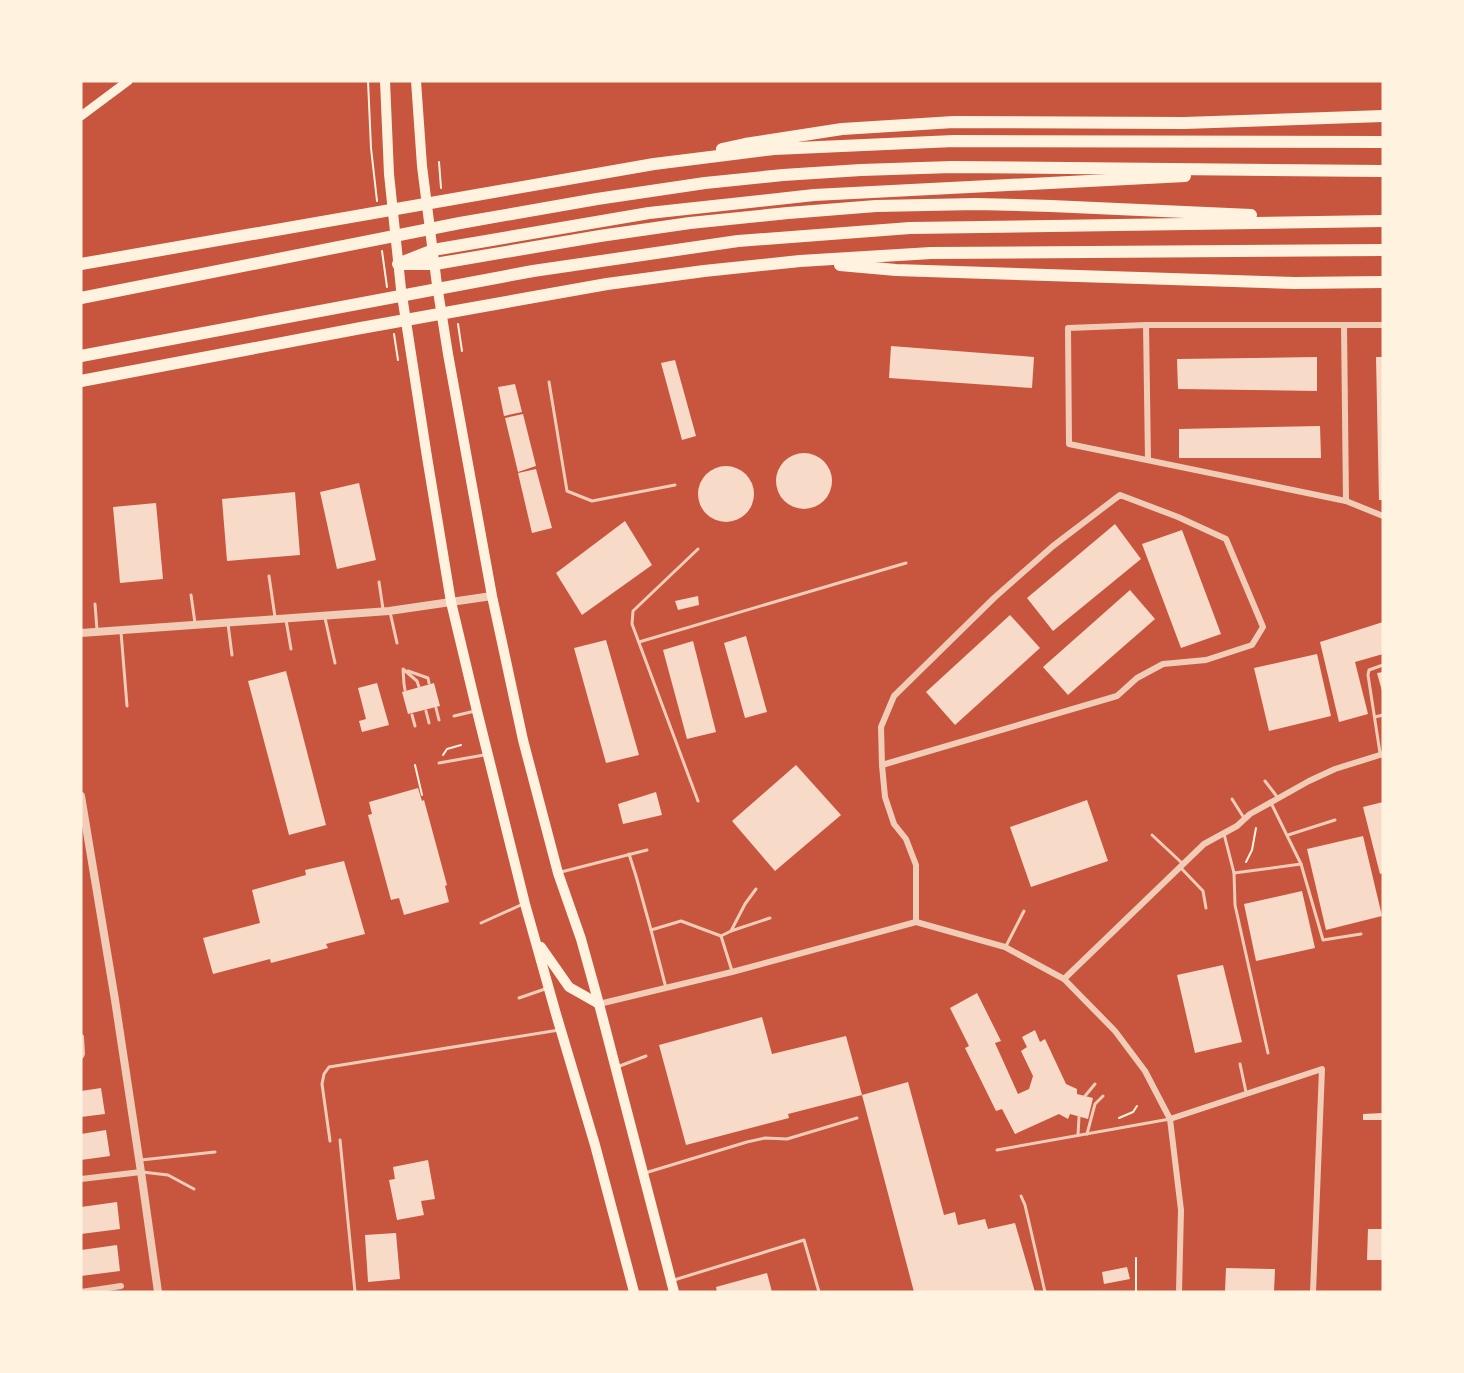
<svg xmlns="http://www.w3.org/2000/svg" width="1464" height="1373" viewBox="0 0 1464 1373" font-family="'Roboto Condensed',sans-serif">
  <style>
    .building { fill: #f7dbc8 }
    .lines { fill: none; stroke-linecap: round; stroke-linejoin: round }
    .path { stroke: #fff3e0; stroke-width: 2 }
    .service { stroke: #f1ccb7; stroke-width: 3 }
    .minor { stroke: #f1ccb7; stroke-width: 6 }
    .tertiary { stroke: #f1ccb7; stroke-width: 8 }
    .secondary { stroke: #fff3e0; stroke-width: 9 }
    .primary { stroke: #fff3e0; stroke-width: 10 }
    .motorway { stroke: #fff3e0; stroke-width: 12 }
  </style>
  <rect width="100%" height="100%" fill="#c8553d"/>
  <!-- building -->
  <g class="building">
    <path d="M891,346L1034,357L1032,388L889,378Z"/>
    <path d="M1317,357V391L1178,389L1177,359Z"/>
    <path d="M1376,357H1383V500H1379Z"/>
    <path d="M675,360L696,436L682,440L661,363Z"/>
    <path d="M515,384L522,412L504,416L498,387Z"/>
    <path d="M523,414L536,466L518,472L505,418Z"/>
    <path d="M1320,426L1321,458H1179V429Z"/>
    <circle cx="804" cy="481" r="28"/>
    <circle cx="726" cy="494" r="28"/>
    <path d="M536,469L552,528L532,533L518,473Z"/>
    <path d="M359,483L376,560L337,569L320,492Z"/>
    <path d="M295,492L300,555L227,561L222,499Z"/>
    <path d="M156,503L163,579L120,583L113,507Z"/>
    <path d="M625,521L652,565L582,615L556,573Z"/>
    <path d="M1115,524L1141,559L1053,631L1027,598Z"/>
    <path d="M1182,530L1221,634L1181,648L1142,544Z"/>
    <path d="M1130,590L1155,619L1068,695L1043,667Z"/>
    <path d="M698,596L699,605L678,610L675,601Z"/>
    <path d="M1010,615L1040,648L955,725L926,692Z"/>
    <path d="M1383,622V654L1355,662L1368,714L1339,722L1320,642Z"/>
    <path d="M746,636L767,712L745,718L724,643Z"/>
    <path d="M606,640L639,755L606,763L574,648Z"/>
    <path d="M693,641L716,732L687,739L663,650Z"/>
    <path d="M1317,654L1331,716L1269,731L1254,668Z"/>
    <path d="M286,671L326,825L289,835L248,681Z"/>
    <path d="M1383,672V690L1382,691L1377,673Z"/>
    <path d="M377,683L389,725L362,732L359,721L366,719L358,688Z"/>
    <path d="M434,683L440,706L408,714L402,692Z"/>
    <path d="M796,765L841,815L775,871L732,821Z"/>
    <path d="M418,788L422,801L424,800L447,885L445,886L449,902L404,915L399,898L391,900L368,815L372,814L369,802Z"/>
    <path d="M656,792L662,815L623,824L618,804Z"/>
    <path d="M1087,800L1108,861L1031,887L1010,827Z"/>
    <path d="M1383,802V873L1380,874L1363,807Z"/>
    <path d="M1363,836L1382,916L1326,930L1307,849Z"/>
    <path d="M344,861L365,934L326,944L328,948L271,963L270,959L213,974L203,938L260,923L252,890L306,875L305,870Z"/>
    <path d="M1302,891L1315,948L1256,961L1244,904Z"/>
    <path d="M1223,965L1242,1042L1195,1053L1177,975Z"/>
    <path d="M977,993L1001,1041L995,1043L1018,1094L1029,1089L1033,1076L1021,1051L1027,1047L1022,1037L1035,1030L1040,1042L1045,1039L1066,1084L1077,1089V1094L1093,1098L1088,1119L1070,1114L1068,1119L1059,1114L1015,1134L1002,1109L996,1111L965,1048L969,1046L950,1008Z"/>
    <path d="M762,1017L772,1054L846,1036L862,1095L788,1114L789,1118L686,1145L659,1045Z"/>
    <path d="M908,1082L944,1215L955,1212L958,1225L985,1219L988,1229L1015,1223L1035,1292H914L862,1095Z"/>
    <path d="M101,1088L105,1114L81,1117V1091Z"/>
    <path d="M1383,1113V1120H1363V1114Z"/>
    <path d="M106,1130L110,1156L81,1160V1134Z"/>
    <path d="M428,1160L435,1199L421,1201L424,1215L397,1220L389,1180L395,1179L393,1167Z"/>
    <path d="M117,1202L120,1229L81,1234V1207Z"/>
    <path d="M1368,1229H1383V1260H1367Z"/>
    <path d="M396,1233L400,1279L368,1282L365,1235Z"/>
    <path d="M117,1245L120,1271L81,1276V1250Z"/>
    <path d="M1127,1267L1130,1279L1104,1284L1102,1272Z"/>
    <path d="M1226,1268L1275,1269L1274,1292H1225Z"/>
    <path d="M767,1273L772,1292H717L716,1287Z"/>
  </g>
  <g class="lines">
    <!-- path -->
    <g class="path">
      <path d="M368,81L371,148L377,201"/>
      <path d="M439,162L441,188"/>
      <path d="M382,251L387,287"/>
      <path d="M458,324L462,351"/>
      <path d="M394,334L398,360"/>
      <path d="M443,755L447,749L461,745"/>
      <path d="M415,765L422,795"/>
      <path d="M1246,862L1252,850L1256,828"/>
      <path d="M1119,1118L1133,1112L1137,1106"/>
      <path d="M1136,1292V1258"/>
    </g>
    <!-- service -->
    <g class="service">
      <path d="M549,382L567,491L592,501L675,485"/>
      <path d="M698,549L633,611L632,624L698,801"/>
      <path d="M269,576L275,617"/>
      <path d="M379,582L383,609"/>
      <path d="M191,595L195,623"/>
      <path d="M95,604L97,630"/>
      <path d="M390,612L397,643"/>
      <path d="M325,618L335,663"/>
      <path d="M286,620L291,649"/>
      <path d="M228,624L232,655"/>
      <path d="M121,632L127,706"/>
      <path d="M639,642L906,563"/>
      <path d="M408,671L428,678L429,683"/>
      <path d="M405,690L404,684L403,669L417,681L419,687"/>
      <path d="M436,708L439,720"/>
      <path d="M426,711L429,723"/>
      <path d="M412,715L415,726"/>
      <path d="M454,716L475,711"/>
      <path d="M1375,717L1383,715"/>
      <path d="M1380,753L1368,675L1369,670L1383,665"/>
      <path d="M439,763L484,755"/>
      <path d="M1265,781L1278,798"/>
      <path d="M1232,799L1244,818"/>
      <path d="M1224,834L1234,873L1235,905L1268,1053"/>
      <path d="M1152,835L1183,864"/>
      <path d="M1288,835L1335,820"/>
      <path d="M629,854L636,876L651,930"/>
      <path d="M1301,864L1323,940L1361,934"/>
      <path d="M1181,868L1203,891L1206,908"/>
      <path d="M561,872L647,850"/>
      <path d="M1234,873L1301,864L1271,803"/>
      <path d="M481,923L523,904"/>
      <path d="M731,931L745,904L756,889"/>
      <path d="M721,936L732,971"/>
      <path d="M1006,946L1024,911"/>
      <path d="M666,988L651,930L681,921L721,936L731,931L770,918"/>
      <path d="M519,998L545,989"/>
      <path d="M1240,1064L1246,1092"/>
      <path d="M617,1067L646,1056"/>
      <path d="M1085,1096L1095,1084"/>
      <path d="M1087,1134L1095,1104L1103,1096"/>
      <path d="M1078,1135L1079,1117"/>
      <path d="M340,1140L355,1292"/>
      <path d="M330,1141L322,1084L324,1074L329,1067L559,1030"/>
      <path d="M997,1150L1170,1119"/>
      <path d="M141,1160L215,1152"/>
      <path d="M142,1172L168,1175L194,1189"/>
      <path d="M645,1173L747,1142L765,1138L787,1139L857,1118"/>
      <path d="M1021,1196L1025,1205L1045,1292"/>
      <path d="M674,1280L804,1240L819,1292"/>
    </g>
    <!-- minor -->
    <g class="minor">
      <path d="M1146,325L1148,460"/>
      <path d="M1344,325L1346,501"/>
      <path d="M1383,325H1146L1068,328L1069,444L1346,501L1383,516"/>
      <path d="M1120,495L1178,517L1226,539L1263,627L1252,645L1206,660L1163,664L1137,678L1117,696L882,765L881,727L894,696L994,598L1053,546Z"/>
      <path d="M882,765L885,797L894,824L906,839L916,865V922"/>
      <path d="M1064,979L1204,844L1237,826L1250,814L1309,781L1335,769L1383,754"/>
      <path d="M599,1004L732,972L916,922L1005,947L1064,979L1115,1031L1145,1071L1170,1119L1181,1210L1179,1292"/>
      <path d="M81,1037L82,1054L81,1056"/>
      <path d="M1170,1119L1322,1069L1313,1292"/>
      <path d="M81,1179L141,1172"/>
      <path d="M81,1292L121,1286"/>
    </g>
    <!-- tertiary -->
    <g class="tertiary">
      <path d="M81,633L389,611L492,596"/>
      <path d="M81,796L115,1000L141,1172L158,1292"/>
    </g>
    <!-- secondary -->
    <path class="secondary" d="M81,116L128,81"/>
    <!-- primary -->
    <g class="primary">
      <path d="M385,81L389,174L401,289L427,457L451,602L477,711L525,904L556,1014L595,1145L634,1292"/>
      <path d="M416,81L422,166L437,285L448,354L492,596L523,740L558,873L581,939L599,1004L674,1292"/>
      <path d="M541,947L569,987L599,1004"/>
    </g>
    <!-- motorway -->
    <g class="motorway">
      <path d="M722,149L745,144L842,129L954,122L1184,123L1383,116"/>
      <path d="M405,261L433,250L649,213L814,195L1185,176"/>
      <path d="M81,264L654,164L774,149L954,141L1383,142"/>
      <path d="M398,264H435L600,236L690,223L788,213L876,206L977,204L1051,206L1251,215"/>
      <path d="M840,265L896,270L1295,283L1383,282"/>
      <path d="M81,298L460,223L597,199L705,183L783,175L861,170L952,167L1383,171"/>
      <path d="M81,356L533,271L738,241L910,228L1383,221"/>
      <path d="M81,381L361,328L607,284L704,271L800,261L931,253L1383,250"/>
    </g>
  </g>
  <!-- border -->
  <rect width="1464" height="1373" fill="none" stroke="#fff3e0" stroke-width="165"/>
</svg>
